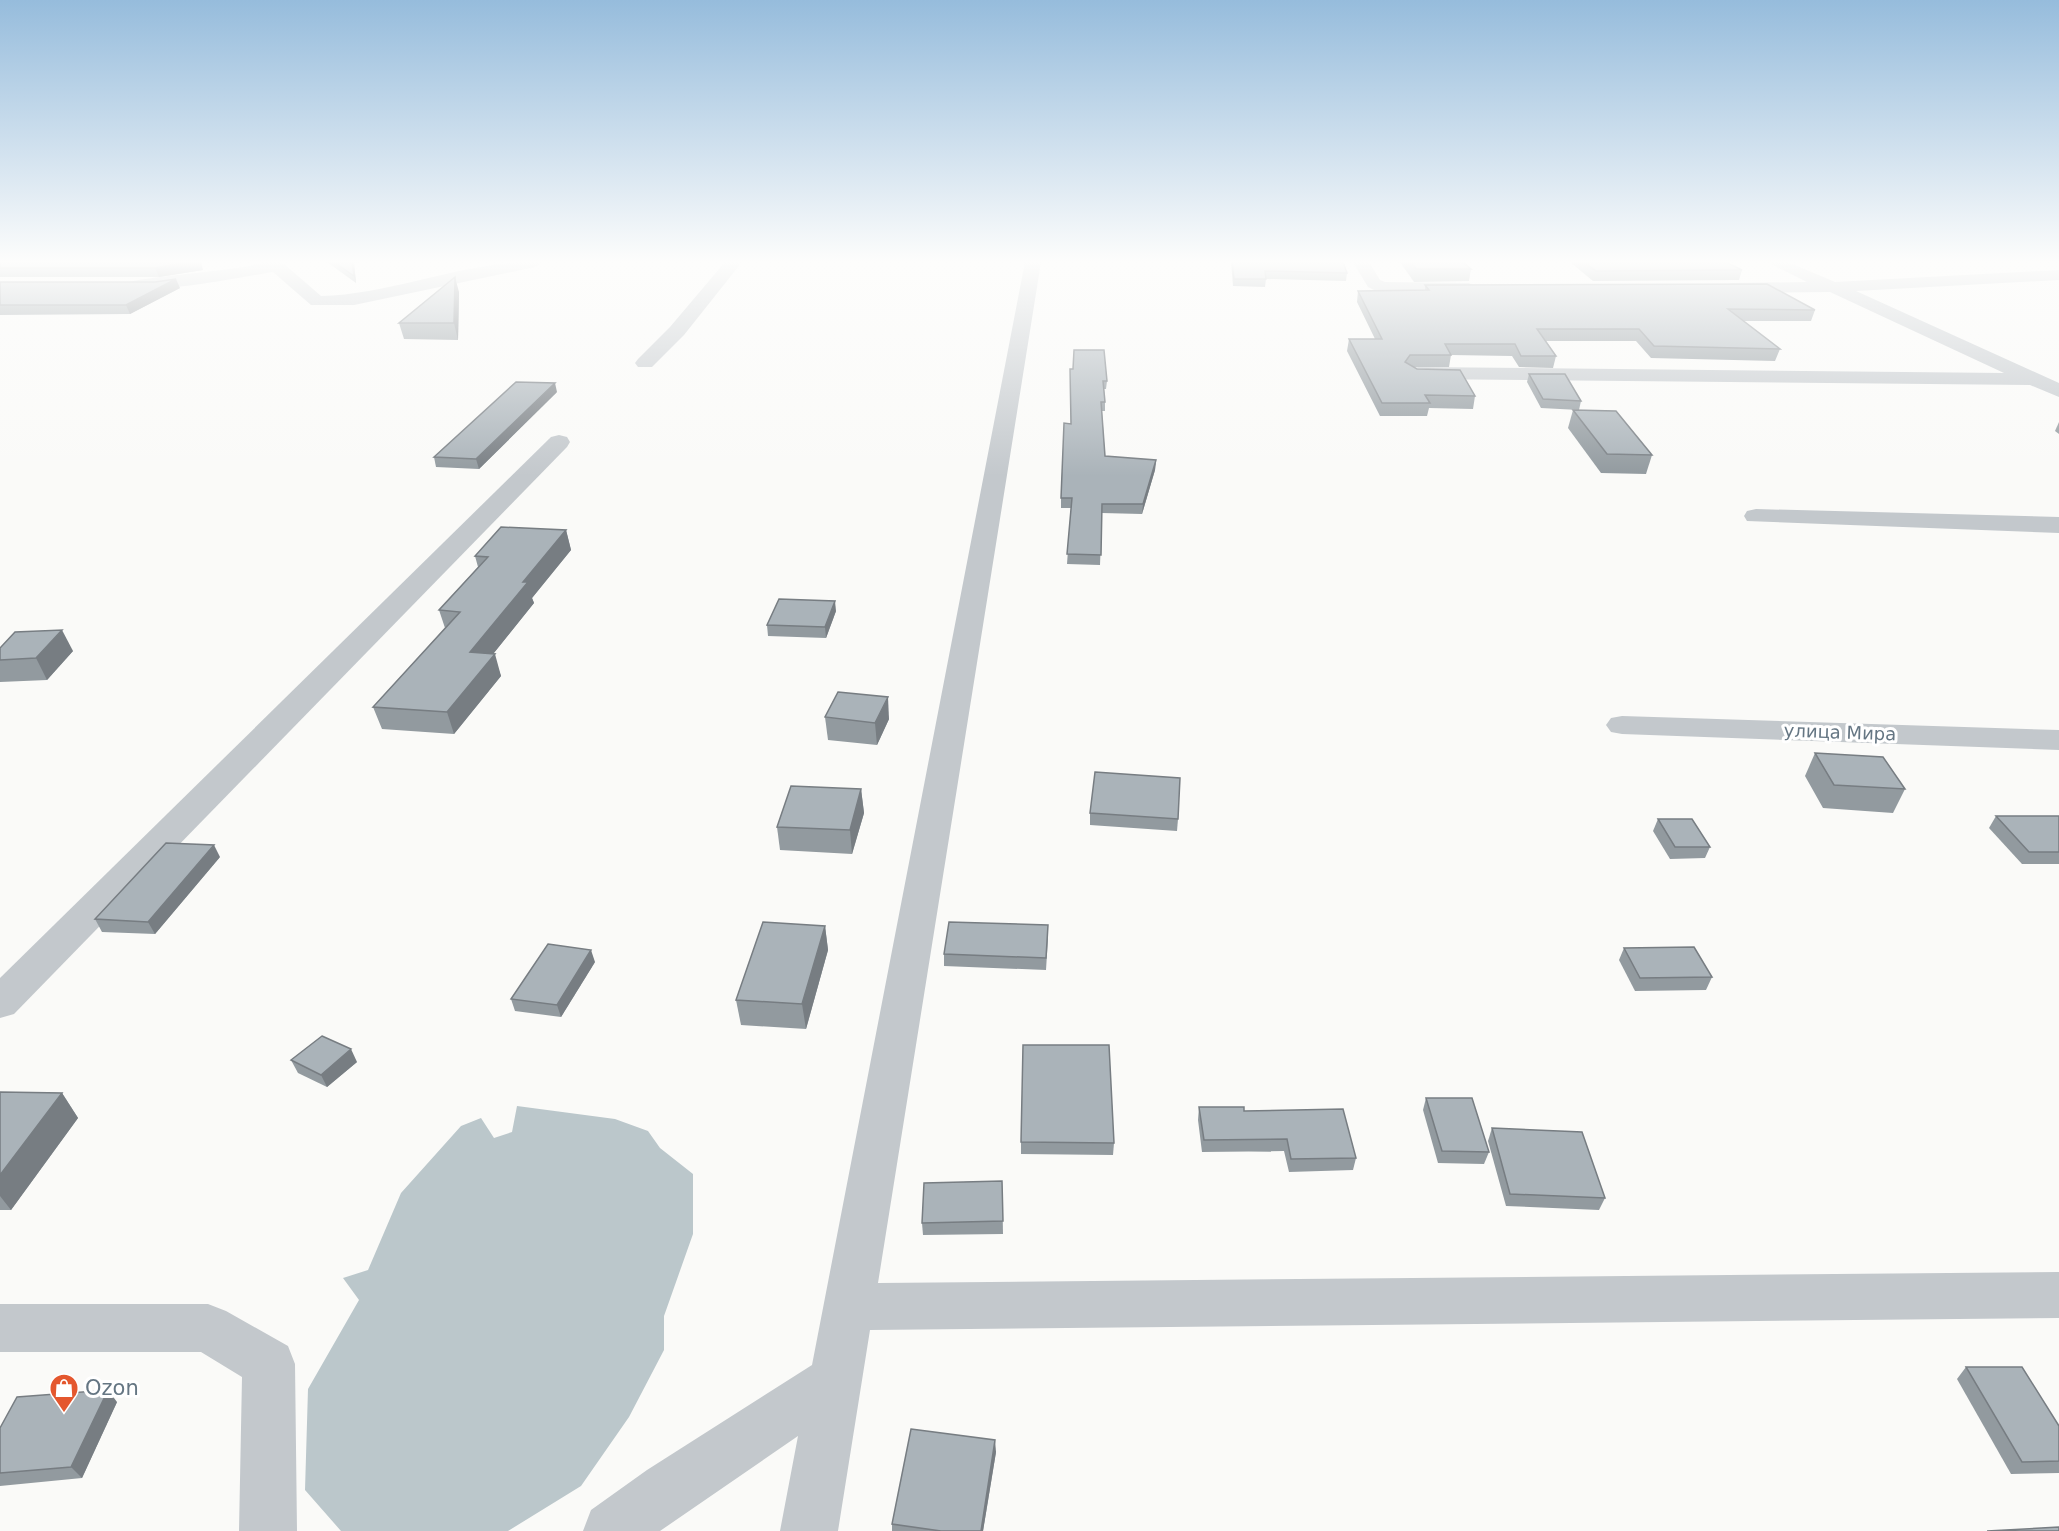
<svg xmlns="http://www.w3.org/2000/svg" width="2059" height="1531" viewBox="0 0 2059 1531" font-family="'DejaVu Sans',sans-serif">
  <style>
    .water { fill: #bbc7cb }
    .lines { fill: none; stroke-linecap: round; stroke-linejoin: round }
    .minor { fill: #c3c8cc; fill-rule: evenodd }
    .wall { fill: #929a9f }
    .shaded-wall { fill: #777d82 }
    .building { fill: #aab3b9; stroke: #777d82; stroke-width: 1.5 }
    .labels { text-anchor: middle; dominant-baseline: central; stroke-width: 6; stroke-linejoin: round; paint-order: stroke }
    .street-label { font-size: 18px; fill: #657683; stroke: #fff }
    .near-poi-label { font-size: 21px; fill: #657683; stroke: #fff; text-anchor: start }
  </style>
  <rect width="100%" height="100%" fill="#fafaf8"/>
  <!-- water -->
  <path class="water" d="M517,1106L615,1119L648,1131L660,1148L693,1174V1234L664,1316V1350L629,1417L581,1486L508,1531H341L305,1490L308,1389L359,1300L343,1278L368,1270L401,1193L461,1126L481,1118L494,1138L512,1132Z"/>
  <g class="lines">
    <!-- minor -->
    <g class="minor">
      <path d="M264,262L283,263L321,296C396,294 469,259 543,262L535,267L354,305H311L273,272C251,275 137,299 125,284C131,277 246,271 264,262Z"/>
      <path d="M725,262H742L684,335L652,367H638L635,363L638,359L670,327Z"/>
      <path d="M1025,262H1041L878,1283L2059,1272V1318L870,1330L838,1531H780L798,1436L660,1531H583L591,1510L647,1470L812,1365Z"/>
      <path d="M1353,262H1369L1380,280L1385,282L1469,283L1478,288L1469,293L1376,291L1368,287Z"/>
      <path d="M1767,262H1788L1835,282L2059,270V280L1856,291L2059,383V397L2030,385L1418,379L1411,377L1408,373L1411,369L1418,367L2004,373L1830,292L1731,293L1722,288L1731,283L1807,282Z"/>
      <path d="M559,435L567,437L570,442L567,447L14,1014L0,1018V978L551,437Z"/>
      <path d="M1756,509L2059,517V533L1747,521L1744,516L1747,511Z"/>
      <path d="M1622,716L2059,730V750L1622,734L1611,732L1606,725L1611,718Z"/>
      <path d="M0,1304H208L226,1311L288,1346L295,1364L297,1531H239L242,1377L201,1352H0Z"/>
    </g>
  </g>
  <!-- wall -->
  <g class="wall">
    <path d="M0,262L203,270L159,277H0Z"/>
    <path d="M327,262H361L354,263L356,283Z"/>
    <path d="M1231,262H1343L1347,273L1346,281L1266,279L1265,287L1233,286Z"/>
    <path d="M1400,262H1463L1471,269L1469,281L1414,282Z"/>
    <path d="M1570,262H1726L1742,270L1739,280L1593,281Z"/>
    <path d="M0,282L180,288L130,314L0,315Z"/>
    <path d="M1425,285L1815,310L1811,321H1743L1780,349L1775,361L1651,358L1636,341H1546L1556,356L1553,368L1519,367L1512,356L1451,355L1449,367H1413L1475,396L1473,409L1429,408L1427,416H1380L1347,351L1349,339H1375L1357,302L1358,291L1425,290Z"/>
    <path d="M459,292L458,340L404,339L399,323Z"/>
    <path d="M1073,369L1107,381L1106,389H1104L1105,402V411H1102L1105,456L1156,460L1155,470L1142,514L1102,513L1100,565L1067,564L1071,508H1061V498L1071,424Z"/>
    <path d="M1529,374L1581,401L1579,410L1541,408L1527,382Z"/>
    <path d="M557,392L479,469L436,467L434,457Z"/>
    <path d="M1573,410L1652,455L1646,474L1601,473L1568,428Z"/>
    <path d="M2059,422V434L2055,431Z"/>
    <path d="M566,530L571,550L532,598L534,603L493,654L501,676L454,734L382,729L373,707L445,628L439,610L478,567L475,556Z"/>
    <path d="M836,611L826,638L768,636L767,625Z"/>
    <path d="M0,648L73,651L47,680L0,682Z"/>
    <path d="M825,717L889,719L877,745L828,740Z"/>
    <path d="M1815,753L1905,789L1893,813L1823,808L1805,776Z"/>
    <path d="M861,789L864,813L852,854L780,850L777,827Z"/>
    <path d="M1090,813L1178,819L1177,831L1090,825Z"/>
    <path d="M1996,816H2059V864H2022L1989,828Z"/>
    <path d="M1658,819L1710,847L1705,858L1670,859L1653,831Z"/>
    <path d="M220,857L155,934L102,932L95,919Z"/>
    <path d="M825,926L828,950L806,1029L741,1025L736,1000Z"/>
    <path d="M1048,938L1046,970L944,966V954Z"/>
    <path d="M1624,948L1712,977L1706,990L1635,991L1619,960Z"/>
    <path d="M595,962L561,1017L515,1011L511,999Z"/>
    <path d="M291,1060L357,1062L327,1087L298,1073Z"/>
    <path d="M0,1092L62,1093L78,1118L11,1210H0Z"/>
    <path d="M1426,1098L1489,1152L1484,1164L1438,1163L1423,1110Z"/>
    <path d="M1199,1107L1244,1111L1356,1158L1353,1170L1289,1172L1284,1151L1202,1152L1198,1120Z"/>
    <path d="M1492,1128L1605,1198L1599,1210L1506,1206L1488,1141Z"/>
    <path d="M1021,1142L1114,1143L1113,1155L1021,1154Z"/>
    <path d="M1002,1181L1003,1234L923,1235L922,1223Z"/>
    <path d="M1966,1367L2059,1426V1473L2011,1474L1957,1379Z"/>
    <path d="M117,1402L82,1478L0,1486V1428Z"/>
    <path d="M996,1452L983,1531H892V1524Z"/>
  </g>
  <!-- shaded-wall -->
  <g class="shaded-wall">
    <path d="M191,262H201L203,270L159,277L155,268Z"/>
    <path d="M352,262H361L354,263L356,283L354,276Z"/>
    <path d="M455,277L459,292L458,340L454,323Z"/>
    <path d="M176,279L180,288L130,314L126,305Z"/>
    <path d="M555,383L557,392L479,469L476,459Z"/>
    <path d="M1156,460L1155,470L1142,514L1143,504Z"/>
    <path d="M566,530L571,550L532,598L534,603L477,674L470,652L523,582Z"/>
    <path d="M835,601L836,611L826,638L825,627Z"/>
    <path d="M62,630L73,651L47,680L36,658Z"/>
    <path d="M495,654L501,676L454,734L447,712Z"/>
    <path d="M888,697L889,719L877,745L875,723Z"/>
    <path d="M861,789L864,813L852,854L850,830Z"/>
    <path d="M214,845L220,857L155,934L148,922Z"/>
    <path d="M825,926L828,950L806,1029L802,1004Z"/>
    <path d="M591,950L595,962L561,1017L557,1005Z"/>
    <path d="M351,1049L357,1062L327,1087L321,1075Z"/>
    <path d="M62,1093L78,1118L11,1210L0,1196V1175Z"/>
    <path d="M108,1390L117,1402L82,1478L71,1467Z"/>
    <path d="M995,1440L996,1452L983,1531H981Z"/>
  </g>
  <!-- building -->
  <g class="building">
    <path d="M0,262H191L155,268H0Z"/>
    <path d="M334,262H352L354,276Z"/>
    <path d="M1232,262H1343L1347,273L1265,271L1266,279H1234Z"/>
    <path d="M1411,262H1463L1471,269H1416Z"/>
    <path d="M1584,262H1726L1742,270L1596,271Z"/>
    <path d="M455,277L454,323H399Z"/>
    <path d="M176,279L126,305H0V282H155Z"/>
    <path d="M1767,284L1815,310L1728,309L1780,349L1654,346L1639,329H1537L1556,356H1521L1515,344H1445L1451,355H1410L1405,362L1417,369L1460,370L1475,396L1425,395L1430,403H1382L1349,339H1382L1358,291L1429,290L1425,285Z"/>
    <path d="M1074,350H1104L1107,381H1103L1105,402H1101L1105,456L1156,460L1143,504H1102L1101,555L1067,554L1072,498H1061L1064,423L1071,424L1070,369H1073Z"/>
    <path d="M1529,374H1565L1581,401L1543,399Z"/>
    <path d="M516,382L555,383L476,459L434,457Z"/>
    <path d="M1573,410L1616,411L1652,455L1607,454Z"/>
    <path d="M501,527L566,530L523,582H528L470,652L495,654L447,712L373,707L460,612L439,610L488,557L475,556Z"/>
    <path d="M779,599L835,601L825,627L767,625Z"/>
    <path d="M62,630L36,658L0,660V648L15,632Z"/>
    <path d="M838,692L888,697L875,723L825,717Z"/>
    <path d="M1815,753L1883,757L1905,789L1834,785Z"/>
    <path d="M1095,772L1180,778L1178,819L1090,813Z"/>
    <path d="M791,786L861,789L850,830L777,827Z"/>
    <path d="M1996,816H2059V852H2029Z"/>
    <path d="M1658,819H1692L1710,847H1675Z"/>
    <path d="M166,843L214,845L148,922L95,919Z"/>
    <path d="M763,922L825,926L802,1004L736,1000Z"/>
    <path d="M949,922L1048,925L1046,958L944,954Z"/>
    <path d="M548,944L591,950L557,1005L511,999Z"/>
    <path d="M1694,947L1712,977L1640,978L1624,948Z"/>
    <path d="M322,1036L351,1049L321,1075L291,1060Z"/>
    <path d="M1023,1045H1109L1114,1143L1021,1142Z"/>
    <path d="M0,1092L62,1093L0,1175Z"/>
    <path d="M1426,1098H1472L1489,1152L1442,1151Z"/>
    <path d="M1199,1107H1244V1111L1343,1109L1356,1158L1291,1159L1287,1139L1204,1140Z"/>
    <path d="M1492,1128L1582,1132L1605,1198L1510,1194Z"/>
    <path d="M1002,1181L1003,1221L922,1223L924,1183Z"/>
    <path d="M1966,1367H2022L2059,1426V1461L2022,1462Z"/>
    <path d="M108,1390L71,1467L0,1473V1428L17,1397Z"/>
    <path d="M911,1429L995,1440L981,1531H941L892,1524Z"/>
    <path d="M2059,1527V1531H1987Z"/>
  </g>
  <!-- sky -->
  <linearGradient id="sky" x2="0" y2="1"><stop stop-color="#96bcdc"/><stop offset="0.55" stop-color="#fdfdfc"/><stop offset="1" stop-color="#fdfdfc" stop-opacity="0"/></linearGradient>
  <rect width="2059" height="476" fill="url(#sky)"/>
  <!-- icons -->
  <defs>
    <g id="shop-pin" transform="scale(1.5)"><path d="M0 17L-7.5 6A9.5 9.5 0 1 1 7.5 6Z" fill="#e4572e" stroke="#fff"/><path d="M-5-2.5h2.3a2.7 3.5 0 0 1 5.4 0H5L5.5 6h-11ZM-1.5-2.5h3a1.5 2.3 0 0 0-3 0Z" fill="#fff"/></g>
  </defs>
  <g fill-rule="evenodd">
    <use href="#shop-pin" x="64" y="1388"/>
  </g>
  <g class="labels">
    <!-- street labels -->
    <g class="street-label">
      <text transform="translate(1840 732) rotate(2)">улица Мира</text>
    </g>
    <!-- near-poi labels -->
    <g class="near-poi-label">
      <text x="85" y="1388">Ozon</text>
    </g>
  </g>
</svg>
